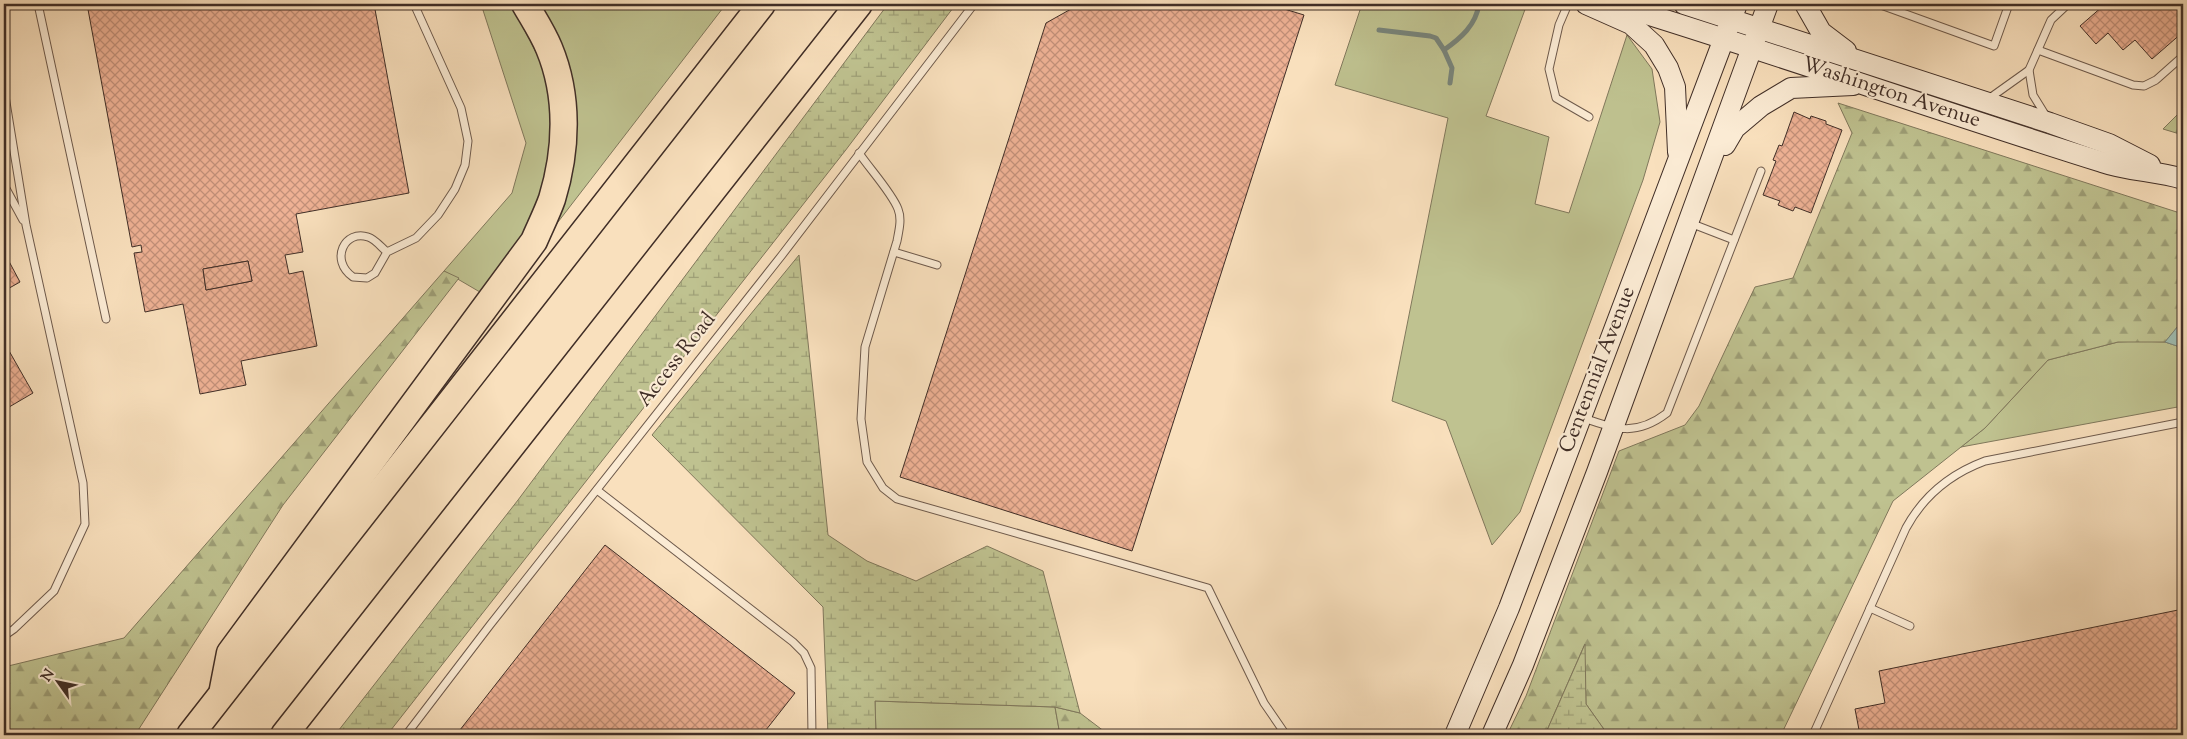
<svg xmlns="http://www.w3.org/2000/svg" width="2187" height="739" viewBox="0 0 2187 739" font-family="'Sorts Mill Goudy',serif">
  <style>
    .grass { fill: #bfc290; stroke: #80785c }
    .forest { fill: url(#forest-firs); stroke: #80785c }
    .wetland { fill: url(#wetland-marsh); stroke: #80785c }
    .water { fill: url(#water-ripples); stroke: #78847a }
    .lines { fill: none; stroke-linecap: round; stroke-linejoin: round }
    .stream { stroke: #78847a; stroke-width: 5 }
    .building { fill: url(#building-cross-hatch); stroke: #402e27; fill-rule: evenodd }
    .service-casing { stroke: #6e5a4c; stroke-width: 9 }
    .secondary-casing { stroke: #402e27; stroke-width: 22 }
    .motorway-casing { stroke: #402e27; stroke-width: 29 }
    .service { stroke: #fbebd4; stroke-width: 7 }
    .secondary { stroke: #fbebd4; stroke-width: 20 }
    .motorway { stroke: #f9e0bd; stroke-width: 26 }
    .labels { text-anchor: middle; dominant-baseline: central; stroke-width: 4.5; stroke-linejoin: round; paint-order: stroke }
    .street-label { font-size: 21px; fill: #402e27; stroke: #fbebd4 }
  </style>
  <defs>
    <pattern id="forest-firs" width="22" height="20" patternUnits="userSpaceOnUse" patternTransform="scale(1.25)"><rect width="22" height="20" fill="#bfc290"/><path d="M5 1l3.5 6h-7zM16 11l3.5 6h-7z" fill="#9d9e76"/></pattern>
    <pattern id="wetland-marsh" width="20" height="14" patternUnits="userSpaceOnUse" patternTransform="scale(1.25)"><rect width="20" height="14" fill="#bfc290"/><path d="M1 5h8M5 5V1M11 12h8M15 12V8" fill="none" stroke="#9d9e76"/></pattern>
    <pattern id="water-ripples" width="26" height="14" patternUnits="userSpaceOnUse" patternTransform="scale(1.25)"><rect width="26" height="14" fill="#9ebdb2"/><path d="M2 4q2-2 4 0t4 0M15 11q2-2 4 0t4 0" fill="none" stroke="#829a91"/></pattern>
    <pattern id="building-cross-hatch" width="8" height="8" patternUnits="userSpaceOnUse" patternTransform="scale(1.25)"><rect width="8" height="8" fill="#eeb194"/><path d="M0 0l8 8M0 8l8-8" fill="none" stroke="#c29079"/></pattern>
  </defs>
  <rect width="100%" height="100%" fill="#f9e0bd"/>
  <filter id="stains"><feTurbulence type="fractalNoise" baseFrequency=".004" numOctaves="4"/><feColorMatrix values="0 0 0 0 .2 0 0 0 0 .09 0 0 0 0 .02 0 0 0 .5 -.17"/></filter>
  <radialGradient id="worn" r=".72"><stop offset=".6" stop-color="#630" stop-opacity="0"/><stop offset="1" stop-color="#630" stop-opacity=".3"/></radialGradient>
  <!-- grass -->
  <g class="grass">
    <path d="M481,4H511L544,68L553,128L541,198L526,231L485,295L444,271L512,193L526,143Z"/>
    <path d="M534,4H726L548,235L570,173Z"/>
    <path d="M1362,4H1527L1486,116L1549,137L1535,204L1569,213L1627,35L1652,69L1660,122L1643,180L1520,512L1492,545L1446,421L1392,401L1448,118L1335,85Z"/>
    <path d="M2139,341L2165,342L2183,348V406L1961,447L1985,428L2048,360L2118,342Z"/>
    <path d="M875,701L1055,707L1060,735H876Z"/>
  </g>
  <!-- forest -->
  <g class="forest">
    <path d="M1838,103L2183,214V320L2165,342H2118L2048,360L1985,428L1893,501L1781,735H1608L1586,704L1584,646L1545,735H1507L1526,696L1619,451L1685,425L1699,406L1755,287L1793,278L1852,133Z"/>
    <path d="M2183,109V135L2163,129Z"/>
    <path d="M444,271L459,278L283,505L135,735H4V667L124,638Z"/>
    <path d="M1055,707L1080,713L1109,735H1060Z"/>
  </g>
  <!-- wetland -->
  <g class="wetland">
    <path d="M888,4H956L845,151L387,735H335L518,500Z"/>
    <path d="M799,255L828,535L867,561L916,581L987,546L1043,571L1080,713L1055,707L875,701L876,735H828L823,607L652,435Z"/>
    <path d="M1585,644L1586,704L1608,735H1545Z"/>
  </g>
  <!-- water -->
  <path class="water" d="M2183,320V348L2165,342Z"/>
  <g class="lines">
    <!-- stream -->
    <g class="stream">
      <path d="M1379,30L1430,36L1436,38L1444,50"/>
      <path d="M1450,83L1452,68L1444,50C1461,38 1476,25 1479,4"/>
    </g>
  </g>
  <!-- building -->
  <g class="building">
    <path d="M87,4H374L409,193L296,214L303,252L285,255L289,274L303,271L317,346L241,361L246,385L200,394L183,304L145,312L134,253L142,252L141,245L132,247ZM248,261L252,281L206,290L203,269Z"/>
    <path d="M1080,4H1268L1304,15L1132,551L900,477L1046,23Z"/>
    <path d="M2101,4H2183V32L2152,59L2135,40L2123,50L2108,33L2096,44L2080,26L2103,6Z"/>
    <path d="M1794,112L1810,119L1811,116L1826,121V124L1842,130L1811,213L1795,207L1793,211L1778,205L1780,201L1763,195L1776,161L1773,160L1779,145L1782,146Z"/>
    <path d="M4,252L20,282L4,291Z"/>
    <path d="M248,261L252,281L206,290L203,269Z"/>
    <path d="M4,342L33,393L4,410Z"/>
    <path d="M605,545L795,693L762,735H456Z"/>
    <path d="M2183,609V735H1860L1855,709L1885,703L1879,671Z"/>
  </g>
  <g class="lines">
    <!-- service casing -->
    <g class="service-casing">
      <g id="service">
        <path d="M38,4L106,319"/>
        <path d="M1568,4L1559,25L1549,69L1556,98L1589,117"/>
        <path d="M1878,4L1994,46L2009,4"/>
        <path d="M2038,50L2133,85L2144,86L2156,80L2183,56"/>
        <path d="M4,90L26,225L83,483L85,524L54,591L14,629L4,636"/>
        <path d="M1987,100L2029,70"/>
        <path d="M2046,116L2033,95L2029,70L2051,20L2068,4"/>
        <path d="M859,153C869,168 892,193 898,209C902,219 899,230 897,241L865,347L861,419L867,462L883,488L897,499L1208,588L1264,703L1286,735"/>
        <path d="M4,185L23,220"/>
        <path d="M1690,223L1734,240"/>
        <path d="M387,252C381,247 375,239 368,237C345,229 329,260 353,277L367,278L375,273L387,252L416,238L438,215L455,189L465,165L468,141L461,108L414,4"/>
        <path d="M894,252L937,265"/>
        <path d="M1584,418C1616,430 1637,436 1667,413L1761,171"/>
        <path d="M597,490L793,642L804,653L811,668L812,735"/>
        <path d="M1870,608L1910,626"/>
        <path d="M406,735L490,625L782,255L974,4"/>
        <path d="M1813,735L1906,528C1924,495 1950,474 1985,461L2183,422"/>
      </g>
    </g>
    <!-- secondary casing -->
    <g class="secondary-casing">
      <g id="secondary">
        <path d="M1586,4L1631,24L1654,45L1668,68L1675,87L1678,152"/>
        <path d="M1614,4C1777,54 1939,111 2102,162C2128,171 2157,171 2183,179"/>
        <path d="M1684,4L2050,123L2109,144L2150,165"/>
        <path d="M1805,4L1821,32L1846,51"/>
        <path d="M1725,145L1735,128L1761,106L1791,88L1853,85"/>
        <path d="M1455,735L1509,608L1737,4"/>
        <path d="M1492,735L1523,665L1597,472L1768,4"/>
      </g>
    </g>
    <!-- motorway casing -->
    <g class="motorway-casing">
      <g id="motorway">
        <path d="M223,689L230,653L534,241C540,227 547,213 552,199C567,150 569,96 549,48C543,33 533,18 525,4"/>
        <path d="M190,735L762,4"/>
        <path d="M284,735L859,4"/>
      </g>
    </g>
    <!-- service -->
    <use href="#service" class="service"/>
    <!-- secondary -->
    <use href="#secondary" class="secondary"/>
    <!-- motorway -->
    <use href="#motorway" class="motorway"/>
  </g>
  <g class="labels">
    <!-- street labels -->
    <g class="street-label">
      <text transform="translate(1891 93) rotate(18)">Washington Avenue</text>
      <text transform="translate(677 360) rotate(-52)">Access Road</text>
      <text transform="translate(1598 370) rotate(-69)">Centennial Avenue</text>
    </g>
  </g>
  <!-- margin -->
  <rect width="2187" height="739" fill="none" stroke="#f9e0bd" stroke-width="20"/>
  <rect x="5" y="5" width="2177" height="729" fill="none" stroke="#402e27" stroke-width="2.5"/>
  <rect x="10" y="10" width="2167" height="719" fill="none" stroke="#402e27"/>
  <!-- north arrow -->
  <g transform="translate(58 682) rotate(303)" stroke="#fbebd4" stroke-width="4" paint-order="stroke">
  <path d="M0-4L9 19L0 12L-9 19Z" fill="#402e27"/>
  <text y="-8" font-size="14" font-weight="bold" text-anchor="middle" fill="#402e27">N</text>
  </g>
  <rect width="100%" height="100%" filter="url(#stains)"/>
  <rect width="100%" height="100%" fill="url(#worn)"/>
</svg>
